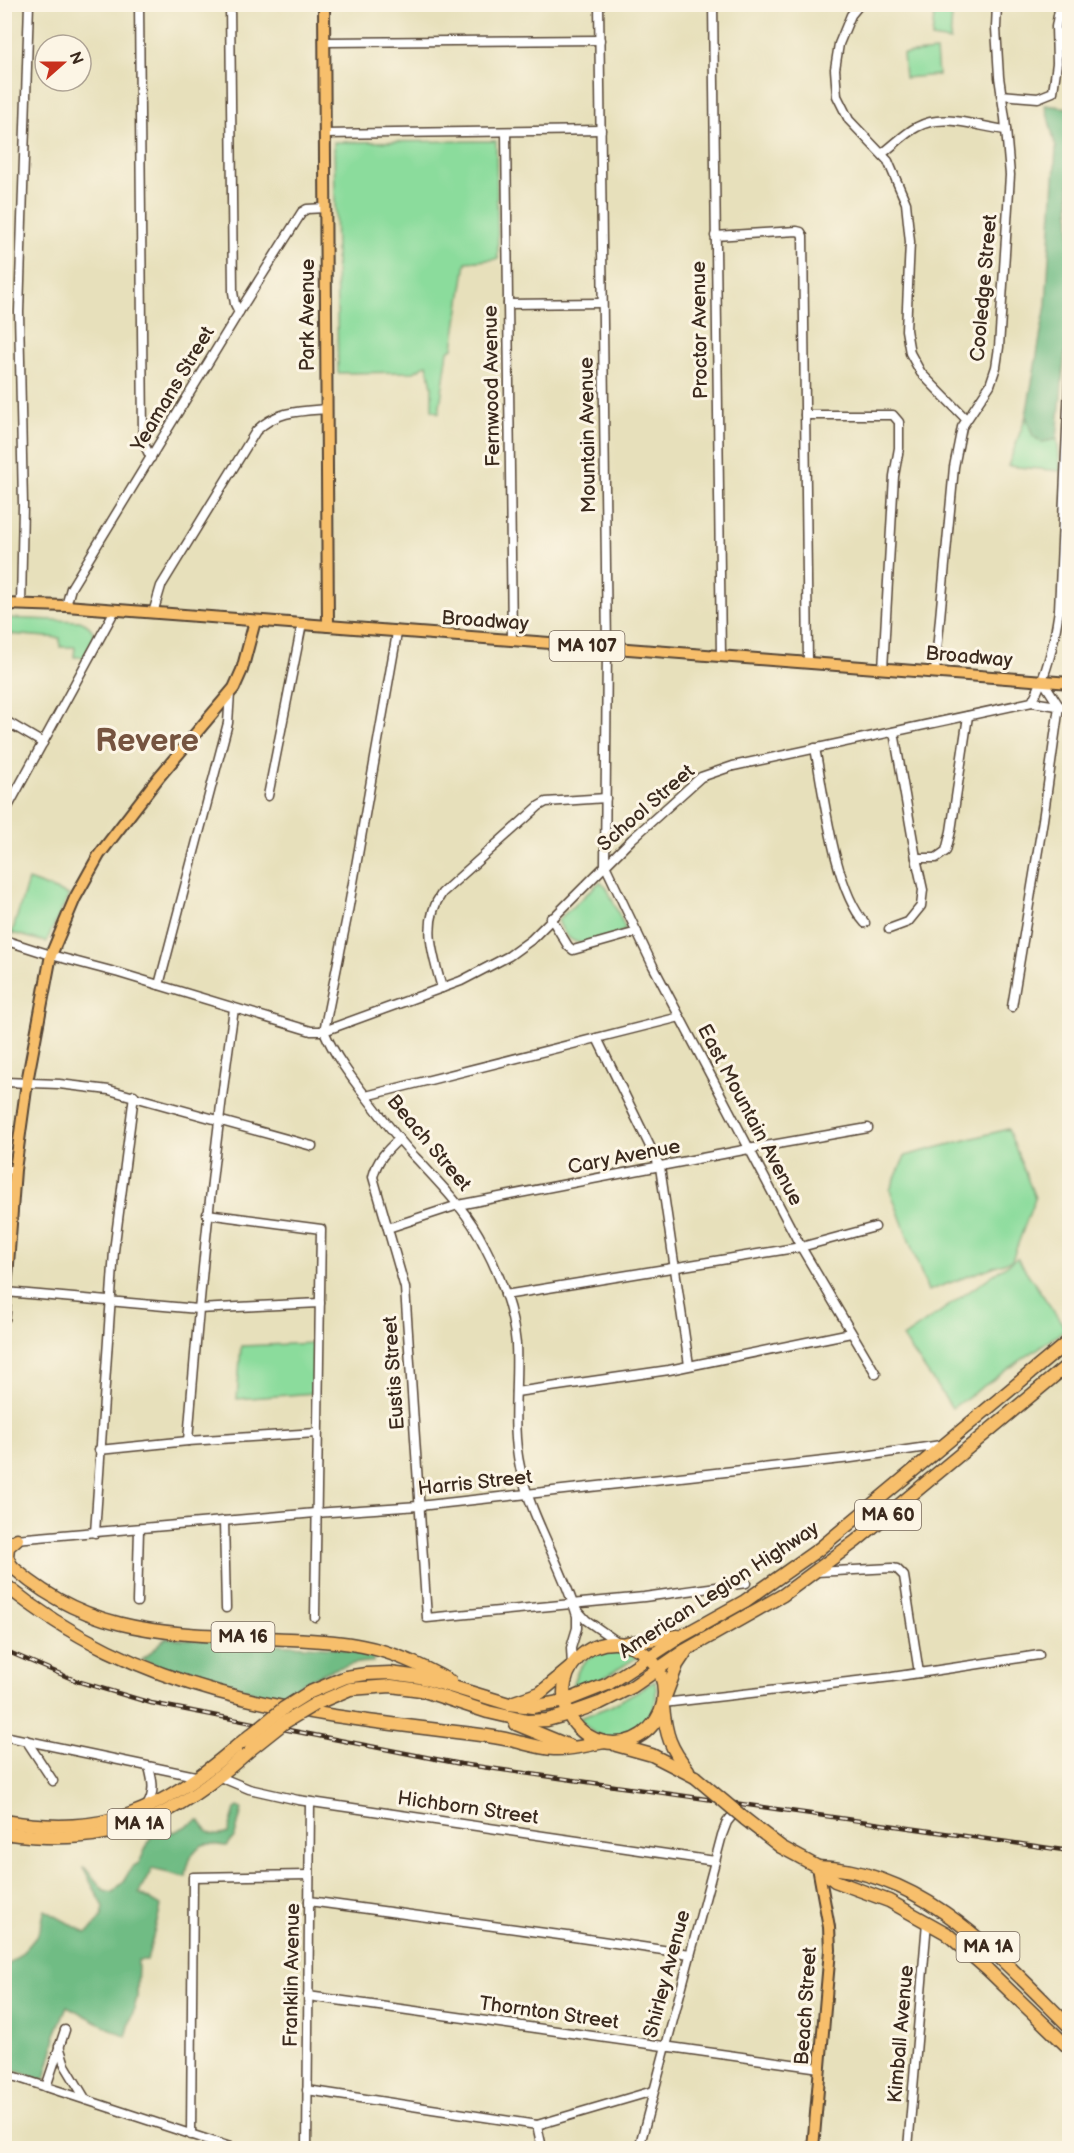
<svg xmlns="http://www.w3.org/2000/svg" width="1074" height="2153" viewBox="0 0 1074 2153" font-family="'Balsamiq Sans',sans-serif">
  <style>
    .green { fill: #8bdc9c; stroke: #63835d; stroke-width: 1.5 }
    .forest { fill: #70bc84; stroke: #567351; stroke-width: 1.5 }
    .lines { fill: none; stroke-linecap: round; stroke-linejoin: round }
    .minor-casing { stroke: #554536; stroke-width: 11 }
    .major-casing { stroke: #554536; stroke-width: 14 }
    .highway-casing { stroke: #554536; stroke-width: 15 }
    .minor { stroke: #fff; stroke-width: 8 }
    .major { stroke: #f7bf6c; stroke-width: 10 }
    .highway { stroke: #f7bf6c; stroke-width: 12 }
    .rail-casing { stroke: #3b2a1e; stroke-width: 4.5 }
    .rail { stroke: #fcf5e5; stroke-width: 2; stroke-dasharray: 7; stroke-linecap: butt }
    .highway-bridge-casing { stroke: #554536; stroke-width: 15; stroke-linecap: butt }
    .highway-bridge { stroke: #f7bf6c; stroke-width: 12 }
    .labels { text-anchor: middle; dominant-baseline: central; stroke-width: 6; stroke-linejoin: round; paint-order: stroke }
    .shield { fill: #fcf5e5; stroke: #75675a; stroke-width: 1.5 }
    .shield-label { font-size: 18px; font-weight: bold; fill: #3b2a1e }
    .street-label { font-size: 20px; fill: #3b2a1e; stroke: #fcf5e5 }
    .town-label { font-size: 32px; font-weight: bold; fill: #765440; stroke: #fcf5e5 }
  </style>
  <rect width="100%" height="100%" fill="#fcf5e5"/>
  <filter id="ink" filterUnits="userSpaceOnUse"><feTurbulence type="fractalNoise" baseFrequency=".0167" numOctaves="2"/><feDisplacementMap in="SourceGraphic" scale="12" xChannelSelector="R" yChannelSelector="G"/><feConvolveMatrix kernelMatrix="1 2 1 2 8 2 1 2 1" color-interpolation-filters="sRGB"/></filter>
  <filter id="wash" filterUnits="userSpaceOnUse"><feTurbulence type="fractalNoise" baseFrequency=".008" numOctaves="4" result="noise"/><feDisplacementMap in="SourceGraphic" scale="24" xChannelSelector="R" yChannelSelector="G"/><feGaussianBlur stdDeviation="1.35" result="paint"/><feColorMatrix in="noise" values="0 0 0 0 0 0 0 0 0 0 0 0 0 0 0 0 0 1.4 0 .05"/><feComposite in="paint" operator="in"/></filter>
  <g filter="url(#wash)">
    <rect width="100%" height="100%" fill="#e7e0bb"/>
    <!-- green -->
    <g class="green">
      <path d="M934,15H952L950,41L932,38Z"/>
      <path d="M936,51L938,75L905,78L903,54Z"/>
      <path d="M496,141L498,259L466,262L453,348L448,351L439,413L432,410V386L427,364L414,372L338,373L334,142Z"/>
      <path d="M1026,416C1033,436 1033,445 1057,439L1061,471L1008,466Z"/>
      <path d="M4,618L80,621C102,630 92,641 84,657H74L75,647H60V638L8,634L5,631Z"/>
      <path d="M28,880L69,895L46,942L12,933Z"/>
      <path d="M600,882L606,886L626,930C599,940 571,958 558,920Z"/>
      <path d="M1008,1129L1035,1198L1012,1260L928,1291L890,1190L905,1156Z"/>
      <path d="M1017,1258L1066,1329L952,1408L903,1338Z"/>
      <path d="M315,1343L314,1393L237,1399L241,1346Z"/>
      <path d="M608,1650L624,1652L638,1657L602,1679L571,1691C576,1667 585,1656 608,1650Z"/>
      <path d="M655,1681C666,1731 602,1758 580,1718L611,1706Z"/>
    </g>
    <!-- forest -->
    <g class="forest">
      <path d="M1045,105L1069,108L1070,297L1057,439L1042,442L1033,436L1026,416L1046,305L1056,148Z"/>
      <path d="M166,1638L339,1648L373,1656V1662C338,1662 303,1681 274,1701L208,1674L190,1670H171L142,1660Z"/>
      <path d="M238,1807L242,1809L235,1836L227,1846C221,1846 212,1843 206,1844C192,1847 187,1865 186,1877L152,1869L139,1893L161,1906L147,1960H138L137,1998L126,2037L67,2006L54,2037L56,2038L45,2079L42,2080L11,2069L7,2076V2081H5L4,1968C15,1960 36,1941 40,1929C43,1922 42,1917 45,1910L86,1933L89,1932L102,1916L104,1907L83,1868H85L104,1890L113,1892L123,1882L132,1867L139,1863L151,1837L145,1834L169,1823L172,1833L199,1820C207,1833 213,1839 228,1833L235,1809Z"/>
    </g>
  </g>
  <g filter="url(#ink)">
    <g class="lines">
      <!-- minor casing -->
      <g class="minor-casing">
        <g id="minor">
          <path d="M139,4L143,435L145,446L151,458"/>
          <path d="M230,4L233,292L235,304L239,312"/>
          <path d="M599,4L607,648L605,865L653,966L801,1247L876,1374"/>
          <path d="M713,4L721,656"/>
          <path d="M860,4L851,15L839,44L835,69L837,96L849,120L888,161L906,203L910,242L906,330L910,353L921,373L966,419"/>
          <path d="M325,42L600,40"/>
          <path d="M1001,95L1038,98L1053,92L1057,63L1056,27L1060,4"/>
          <path d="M506,132L512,640"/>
          <path d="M325,134L601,130"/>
          <path d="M883,153C894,145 905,133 917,127C943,112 978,127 1006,130"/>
          <path d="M715,236L797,231L801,232L803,236L808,663"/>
          <path d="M508,304L602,303"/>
          <path d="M805,415H893L899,422V448L894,476L883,669"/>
          <path d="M21,605L23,505L19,312L29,4"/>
          <path d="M66,606L71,588L239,312L302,212L307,209L325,208"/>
          <path d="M1059,610L1070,609"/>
          <path d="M153,613L161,586L256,431C276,411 299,411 327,409"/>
          <path d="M935,672L954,467L962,427L990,385L996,367L999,347L1010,175L1005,118L999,77L996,28L997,4"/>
          <path d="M1032,702L1070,708"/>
          <path d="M4,720L43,743"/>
          <path d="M815,748C824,795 834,889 865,923"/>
          <path d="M268,796L302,624"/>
          <path d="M4,814L115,610"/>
          <path d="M916,858H936L946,851L951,831L968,716"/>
          <path d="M551,918L568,946L573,950L637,932"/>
          <path d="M889,929L908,922L921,906L923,890L916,858L894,732"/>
          <path d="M4,940L51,955L119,973L311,1031H324L461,981L509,956L531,940L632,839L701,777L733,766L1032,702C1048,672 1054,643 1059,610L1070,362"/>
          <path d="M159,985L228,723L230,693"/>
          <path d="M442,988C433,956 421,922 442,893L539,806L546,802L606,798"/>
          <path d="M1012,1007L1043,820L1059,706L1043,681"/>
          <path d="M324,1031C336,1059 355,1082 374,1107C388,1125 401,1143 417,1159C442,1186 468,1212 484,1245C500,1275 513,1310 516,1344C518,1385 511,1427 520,1467C531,1519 562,1565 577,1616V1628L571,1648L572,1666"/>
          <path d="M324,1031L347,917L397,633"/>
          <path d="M597,1038L660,1167L689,1365"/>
          <path d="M4,1082L59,1084L109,1090L312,1146"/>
          <path d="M366,1096L680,1017"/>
          <path d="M399,1139C386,1151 377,1160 373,1177L405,1288L427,1618L644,1597L746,1583"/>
          <path d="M4,1170H15"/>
          <path d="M207,1214L321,1229L315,1617"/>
          <path d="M388,1228L458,1205L754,1148L868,1128"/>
          <path d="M6,1292L198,1309L320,1303"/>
          <path d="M505,1295L801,1247L875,1227"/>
          <path d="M516,1392L669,1370L851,1333"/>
          <path d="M188,1441C199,1296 213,1153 234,1009"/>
          <path d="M99,1450L188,1441L317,1433"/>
          <path d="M224,1521L226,1608"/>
          <path d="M95,1533L114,1251L134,1095"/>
          <path d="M4,1540L315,1513L419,1506L851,1458L941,1445"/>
          <path d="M816,1572L892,1568L897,1569L904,1576L919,1673"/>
          <path d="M137,1602L139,1529"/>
          <path d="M577,1610L586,1620L619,1643"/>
          <path d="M663,1703L892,1677L1039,1655"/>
          <path d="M4,1736L200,1777"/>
          <path d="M26,1740L53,1781"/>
          <path d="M220,1777L249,1789L298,1800L715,1861"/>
          <path d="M147,1806C155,1792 153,1782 149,1767"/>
          <path d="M309,1901L567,1936L690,1954"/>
          <path d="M308,1996L820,2068"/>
          <path d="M59,2046L65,2065L86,2100"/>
          <path d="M16,2077L233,2148"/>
          <path d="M46,2087L65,2030"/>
          <path d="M307,2090L537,2125L653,2091"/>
          <path d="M537,2125L542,2148"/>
          <path d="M191,2135L193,1877L309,1875"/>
          <path d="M307,2148L310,1802"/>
          <path d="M639,2148L722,1835L727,1822L736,1811"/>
          <path d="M908,2148L927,1922"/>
        </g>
      </g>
      <!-- major casing -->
      <g class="major-casing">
        <g id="major">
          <path d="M324,4L328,626"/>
          <path d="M4,604L66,606L328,626L1070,683"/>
          <path d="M4,1318L15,1170L27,1082L51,955L75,898L99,855L159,777L234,688L242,670L255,621"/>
          <path d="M813,2148L830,1950L829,1927L818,1867"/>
        </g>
      </g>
      <!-- highway casing -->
      <g class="highway-casing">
        <g id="highway">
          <path d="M4,1559C88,1641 181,1633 290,1639C314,1640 338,1641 362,1646C394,1652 422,1666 450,1681"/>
          <path d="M11,1565L7,1557L8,1547L17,1539"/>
          <path d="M4,1584C139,1694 289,1712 456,1732C474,1734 492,1736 510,1740C524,1743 539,1748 554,1749C571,1750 588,1745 604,1742"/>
          <circle cx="614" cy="1693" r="50"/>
          <path d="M626,1643L677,1636"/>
          <path d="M308,1693L346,1677L366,1674L390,1673L420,1677L509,1704L532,1707L565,1701L608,1684L680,1637L745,1601L819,1549L1070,1340"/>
          <path d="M665,1697L677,1665L685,1653"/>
          <path d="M514,1702L540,1693L570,1668"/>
          <path d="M315,1704L350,1689L391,1686L421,1690L488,1712L527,1721L547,1720L569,1714L600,1703L632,1687L684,1651L783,1595L856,1541L1070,1363"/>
          <path d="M663,1707C666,1735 670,1748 688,1770"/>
          <path d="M516,1724L572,1747"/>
          <path d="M616,1745L652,1755L695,1777"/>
          <path d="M745,1819L781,1847L818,1867L835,1881L889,1901L946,1933L987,1969L1070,2049"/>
          <path d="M4,1821C107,1838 160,1811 237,1746"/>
          <path d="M4,1833C113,1849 172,1820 251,1749"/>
          <path d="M818,1867C926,1871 999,1957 1070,2027"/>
        </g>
      </g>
      <!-- minor -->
      <use href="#minor" class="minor"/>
      <!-- major -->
      <use href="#major" class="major"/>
      <!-- highway -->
      <use href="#highway" class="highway"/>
      <!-- rail casing -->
      <g class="rail-casing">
        <path id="rail" d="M4,1650L77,1681L151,1703L461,1764L1070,1851"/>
      </g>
      <!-- rail -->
      <use href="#rail" class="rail"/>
      <!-- highway-bridge casing -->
      <g class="highway-bridge-casing">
        <g id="highway-bridge">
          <path d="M237,1746L284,1708L308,1693"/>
          <path d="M251,1749L285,1722L315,1704"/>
          <path d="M695,1777L745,1819"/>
        </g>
      </g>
      <!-- highway-bridge -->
      <use href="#highway-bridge" class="highway-bridge"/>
    </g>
  </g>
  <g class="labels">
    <!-- shield labels -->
    <g class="shield">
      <rect x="549.5" y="631" width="75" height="30" rx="4.5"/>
      <rect x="855" y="1500" width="66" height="30" rx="4.5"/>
      <rect x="211.5" y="1622" width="63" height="30" rx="4.5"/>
      <rect x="107.5" y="1809" width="63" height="30" rx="4.5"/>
      <rect x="956.5" y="1932" width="63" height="30" rx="4.5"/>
    </g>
    <g class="shield-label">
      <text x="587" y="646">MA 107</text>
      <text x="888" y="1515">MA 60</text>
      <text x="243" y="1637">MA 16</text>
      <text x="139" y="1824">MA 1A</text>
      <text x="988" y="1947">MA 1A</text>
    </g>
    <!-- street labels -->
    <g class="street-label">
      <text transform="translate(984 288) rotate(-85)">Cooledge Street</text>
      <text transform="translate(308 315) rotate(-90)">Park Avenue</text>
      <text transform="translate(700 330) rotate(-91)">Proctor Avenue</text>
      <text transform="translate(492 386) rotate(-91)">Fernwood Avenue</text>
      <text transform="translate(173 389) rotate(-59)">Yeamans Street</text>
      <text transform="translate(588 435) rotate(-91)">Mountain Avenue</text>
      <text transform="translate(485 621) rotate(4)">Broadway</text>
      <text transform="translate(969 657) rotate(5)">Broadway</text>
      <text transform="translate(646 808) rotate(-41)">School Street</text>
      <text transform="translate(750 1115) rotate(62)">East Mountain Avenue</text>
      <text transform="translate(429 1143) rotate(50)">Beach Street</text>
      <text transform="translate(624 1157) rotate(-11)">Cary Avenue</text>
      <text transform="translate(394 1373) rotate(-94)">Eustis Street</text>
      <text transform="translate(475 1483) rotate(-6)">Harris Street</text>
      <text transform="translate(719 1590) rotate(-33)">American Legion Highway</text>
      <text transform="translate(468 1808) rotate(8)">Hichborn Street</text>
      <text transform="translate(667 1974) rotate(-75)">Shirley Avenue</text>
      <text transform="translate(292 1975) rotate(-89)">Franklin Avenue</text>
      <text transform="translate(806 2006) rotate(-86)">Beach Street</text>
      <text transform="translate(549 2013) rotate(8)">Thornton Street</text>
      <text transform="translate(901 2034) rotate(-85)">Kimball Avenue</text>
    </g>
    <!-- town labels -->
    <g class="town-label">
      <text x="147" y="741">Revere</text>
    </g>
  </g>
  <!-- margin -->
  <rect width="1074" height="2153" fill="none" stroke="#fcf5e5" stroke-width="24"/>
  <!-- north arrow -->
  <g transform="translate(63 63) rotate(69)"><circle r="28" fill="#fcf5e5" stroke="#afa495" stroke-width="1.5"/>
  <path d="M0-4.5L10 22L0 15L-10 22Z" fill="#c8321e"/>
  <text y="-9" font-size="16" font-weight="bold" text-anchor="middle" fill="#3b2a1e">N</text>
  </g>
</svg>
